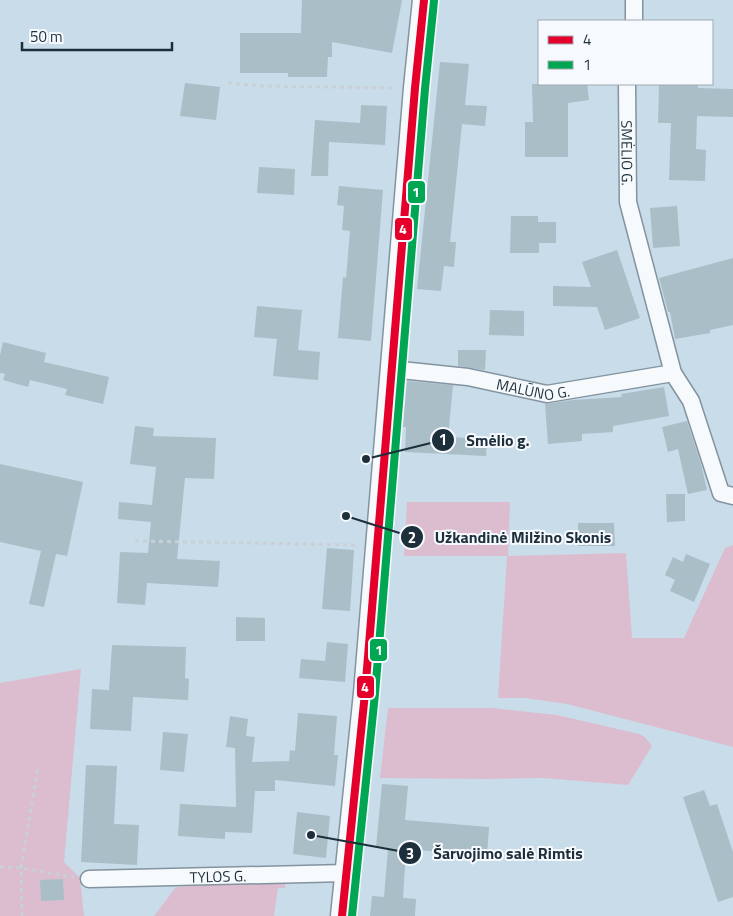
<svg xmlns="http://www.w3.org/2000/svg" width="733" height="916" viewBox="0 0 733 916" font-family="'Titillium Web',sans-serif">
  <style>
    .green { fill: #dcbdcf }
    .building { fill: #aabec8 }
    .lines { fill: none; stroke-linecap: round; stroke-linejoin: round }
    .street-casing { stroke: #83939f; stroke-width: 19 }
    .secondary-casing { stroke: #83939f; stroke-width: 25 }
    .path { stroke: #cad0d4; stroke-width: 3; stroke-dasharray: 4 4; stroke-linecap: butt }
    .street { stroke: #f7fafc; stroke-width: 16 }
    .secondary { stroke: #f7fafc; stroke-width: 22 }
    .bus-1-casing { stroke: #f6fafe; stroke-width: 11 }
    .bus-2-casing { stroke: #f6fafe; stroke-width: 11 }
    .bus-1 { stroke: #e4002b; stroke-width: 8 }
    .bus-2 { stroke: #00a651; stroke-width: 8 }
    .labels { text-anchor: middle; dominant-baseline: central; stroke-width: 4; stroke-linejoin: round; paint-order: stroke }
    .street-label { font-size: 15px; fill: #1d2f3b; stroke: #f6fafe }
    .leader { fill: none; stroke: #1d2f3b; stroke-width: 2 }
    .callout-dot { fill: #1d2f3b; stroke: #f6fafe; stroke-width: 2 }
    .mark-label { font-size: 15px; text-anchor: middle; font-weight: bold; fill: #fff }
    .callout-label { font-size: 16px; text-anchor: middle; font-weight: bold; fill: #1d2f3b; stroke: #f6fafe; stroke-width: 4; stroke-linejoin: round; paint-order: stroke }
    .line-badge { stroke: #f6fafe; stroke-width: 2 }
    .badge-label { font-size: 14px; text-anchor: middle; font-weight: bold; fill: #fff }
  </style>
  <rect width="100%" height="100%" fill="#c8dcea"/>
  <!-- green -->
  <g class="green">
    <path d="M407,502H510L508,556L626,553L632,638H684L725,548L733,545V747L567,704L525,698H498L507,556H404Z"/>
    <path d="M81,669L64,862L80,878L84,916H0V683Z"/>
    <path d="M388,708H492L557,715L639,734L645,737L652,746L628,785L544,778L485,779L380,778Z"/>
    <path d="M285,880V888H278L274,916H154L176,887Z"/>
  </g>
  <!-- building -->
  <g class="building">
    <path d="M302,0H402L392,53L332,42V57H328L327,77H288V73H240V33H301Z"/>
    <path d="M440,62L469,64L465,105L487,106L485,126L462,124L450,242H456L454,267L444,266L441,291L417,289Z"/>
    <path d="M185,83L220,87L216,120L180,116Z"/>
    <path d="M532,84H587L589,100L568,103V157H525V122H533Z"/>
    <path d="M659,84H698V88L733,89V117L697,116L696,149L706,150L705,181L669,180L671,123H658Z"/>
    <path d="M361,105L387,106L385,145L329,142L328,176H311L315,120L360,123Z"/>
    <path d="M259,167L295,169L294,195L257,193Z"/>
    <path d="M339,186L383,190L371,341L338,338L343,277L346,278L350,231L342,230L344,206L337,205Z"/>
    <path d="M677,206L680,246L653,248L650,208Z"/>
    <path d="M511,216H538V222H556V243H539V253H510Z"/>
    <path d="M617,250L640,318L605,330L597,307L553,306V286L591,287L582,262Z"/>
    <path d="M733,258V325L710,330V333L675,339L670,312H668L659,278Z"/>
    <path d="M257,306L302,310L298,350L320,352L318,380L273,376L277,339L254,337Z"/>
    <path d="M490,310L524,311V336L489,335Z"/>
    <path d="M3,342L46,353L44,362L109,377L103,404L65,395L67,389L30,380L28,387L3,380L5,374L0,373V355Z"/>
    <path d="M458,350H486L485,370L458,366Z"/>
    <path d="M407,381L453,385L448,437L487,439L486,456L405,452L406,427H403Z"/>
    <path d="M664,387L669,416L613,426V432L582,434V441L548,444L545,404L573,400L622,397L621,394Z"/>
    <path d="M687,421L701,464L707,490L688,494L678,449L668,452L662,427Z"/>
    <path d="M135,426L154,428L153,436L216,438L214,479L185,478L177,559L220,561L218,587L147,583L145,605L117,603L120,552L148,553L151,522L118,519L119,502L152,505L156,467L130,464Z"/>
    <path d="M0,464L83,482L67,556L56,554L44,607L29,604L41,551L0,542Z"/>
    <path d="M666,494H685V521L667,522Z"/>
    <path d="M578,523H614L615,546H578Z"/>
    <path d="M327,548L354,550L350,611L322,609Z"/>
    <path d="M686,554L710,564L694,602L670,591L675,580L665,575L673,557L683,562Z"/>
    <path d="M236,617L265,618V641H236Z"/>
    <path d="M327,642L348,644L345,682L299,678L301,659L325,661Z"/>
    <path d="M112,645L186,647L185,678L189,679L188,700L133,697L131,731L90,729L92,689L109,690Z"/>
    <path d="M298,713L337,716L334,755H338L335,786L275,780V791H255L252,833L225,832V839L178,836L180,804L236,807L235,748L226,747L230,716L248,719L246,736L255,737L252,762L289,761L290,750L295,751Z"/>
    <path d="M163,732L188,734L184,772L160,770Z"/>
    <path d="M86,765L117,766L114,824L139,825L137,865L81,862Z"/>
    <path d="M382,784L408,786L405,820L489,827L487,856L406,849L403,898L416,899L415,916H370L372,896L384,897L388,848L376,847Z"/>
    <path d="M704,790L710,806L717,804L733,852V897L718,902L683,797Z"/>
    <path d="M297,812L330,816L326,858L293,854Z"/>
    <path d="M63,879L64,900L41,901L40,880Z"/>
  </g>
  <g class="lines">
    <!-- street casing -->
    <g class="street-casing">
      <g id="street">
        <path d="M634,21V0"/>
        <path id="s1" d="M627,84L628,202L673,373L691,401L721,493L733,496"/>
        <path id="s2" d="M391,369L468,377L547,394L673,373"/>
        <path id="s3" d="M89,879L346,873"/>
      </g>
    </g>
    <!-- secondary casing -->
    <g class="secondary-casing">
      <path id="secondary" d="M342,916L365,693L415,88L424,0"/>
    </g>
    <!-- path -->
    <g class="path">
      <path d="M228,83L263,86L395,88"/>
      <path d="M135,541L357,545"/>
      <path d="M0,867L21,868L74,877"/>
      <path d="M22,916L21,868L38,766"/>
    </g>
    <!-- street -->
    <use href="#street" class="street"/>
    <!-- secondary -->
    <use href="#secondary" class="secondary"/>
    <!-- bus-1 casing -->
    <g class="bus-1-casing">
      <path id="bus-1" d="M342,916L365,693L415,88L424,0"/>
    </g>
    <!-- bus-2 casing -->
    <g class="bus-2-casing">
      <path id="bus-2" d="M352,916L375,694L425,89L434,1"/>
    </g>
    <!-- bus-1 -->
    <use href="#bus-1" class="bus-1"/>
    <!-- bus-2 -->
    <use href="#bus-2" class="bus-2"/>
  </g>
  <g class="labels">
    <!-- street labels -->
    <g class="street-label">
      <text stroke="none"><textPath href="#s1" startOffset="69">SMĖLIO G.</textPath></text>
      <text stroke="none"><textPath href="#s2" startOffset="144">MALŪNO G.</textPath></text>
      <text stroke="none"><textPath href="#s3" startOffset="129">TYLOS G.</textPath></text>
    </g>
  </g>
  <!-- callouts -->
  <path class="leader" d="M366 459L443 440M346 516L412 537M311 835L410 853"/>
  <g class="callout-dot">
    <circle cx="366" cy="459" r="5"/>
    <circle cx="346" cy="516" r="5"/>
    <circle cx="311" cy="835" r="5"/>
    <circle cx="443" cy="440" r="12"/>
    <circle cx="412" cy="537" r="12"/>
    <circle cx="410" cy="853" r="12"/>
  </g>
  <g class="mark-label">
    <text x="443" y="445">1</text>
    <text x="412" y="543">2</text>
    <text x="410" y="859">3</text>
  </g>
  <g class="callout-label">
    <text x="498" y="446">Smėlio g.</text>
    <text x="523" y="543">Užkandinė Milžino Skonis</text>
    <text x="508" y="859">Šarvojimo salė Rimtis</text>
  </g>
  <g class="line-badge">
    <rect x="407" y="180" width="19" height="24" rx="5" fill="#00a651"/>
    <rect x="394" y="217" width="19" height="24" rx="5" fill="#e4002b"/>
    <rect x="369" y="638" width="19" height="24" rx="5" fill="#00a651"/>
    <rect x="356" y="675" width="19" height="24" rx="5" fill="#e4002b"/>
  </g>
  <g class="badge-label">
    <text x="416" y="197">1</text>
    <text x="403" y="234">4</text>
    <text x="379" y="655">1</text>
    <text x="365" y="692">4</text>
  </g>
  <!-- legend -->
  <rect x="538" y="20" width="175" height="65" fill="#f6fafe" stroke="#9fa9b0"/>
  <rect x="548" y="36" width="25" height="8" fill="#e4002b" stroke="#9fa9b0"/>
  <text x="583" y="45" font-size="15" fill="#1d2f3b">4</text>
  <rect x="548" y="61" width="25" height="8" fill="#00a651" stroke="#9fa9b0"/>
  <text x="583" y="70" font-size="15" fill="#1d2f3b">1</text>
  <!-- scale -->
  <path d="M22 42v8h150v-8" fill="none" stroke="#1d2f3b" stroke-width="2.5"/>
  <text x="30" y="42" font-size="15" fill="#1d2f3b" stroke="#f6fafe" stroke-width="4" paint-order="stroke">50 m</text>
</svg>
